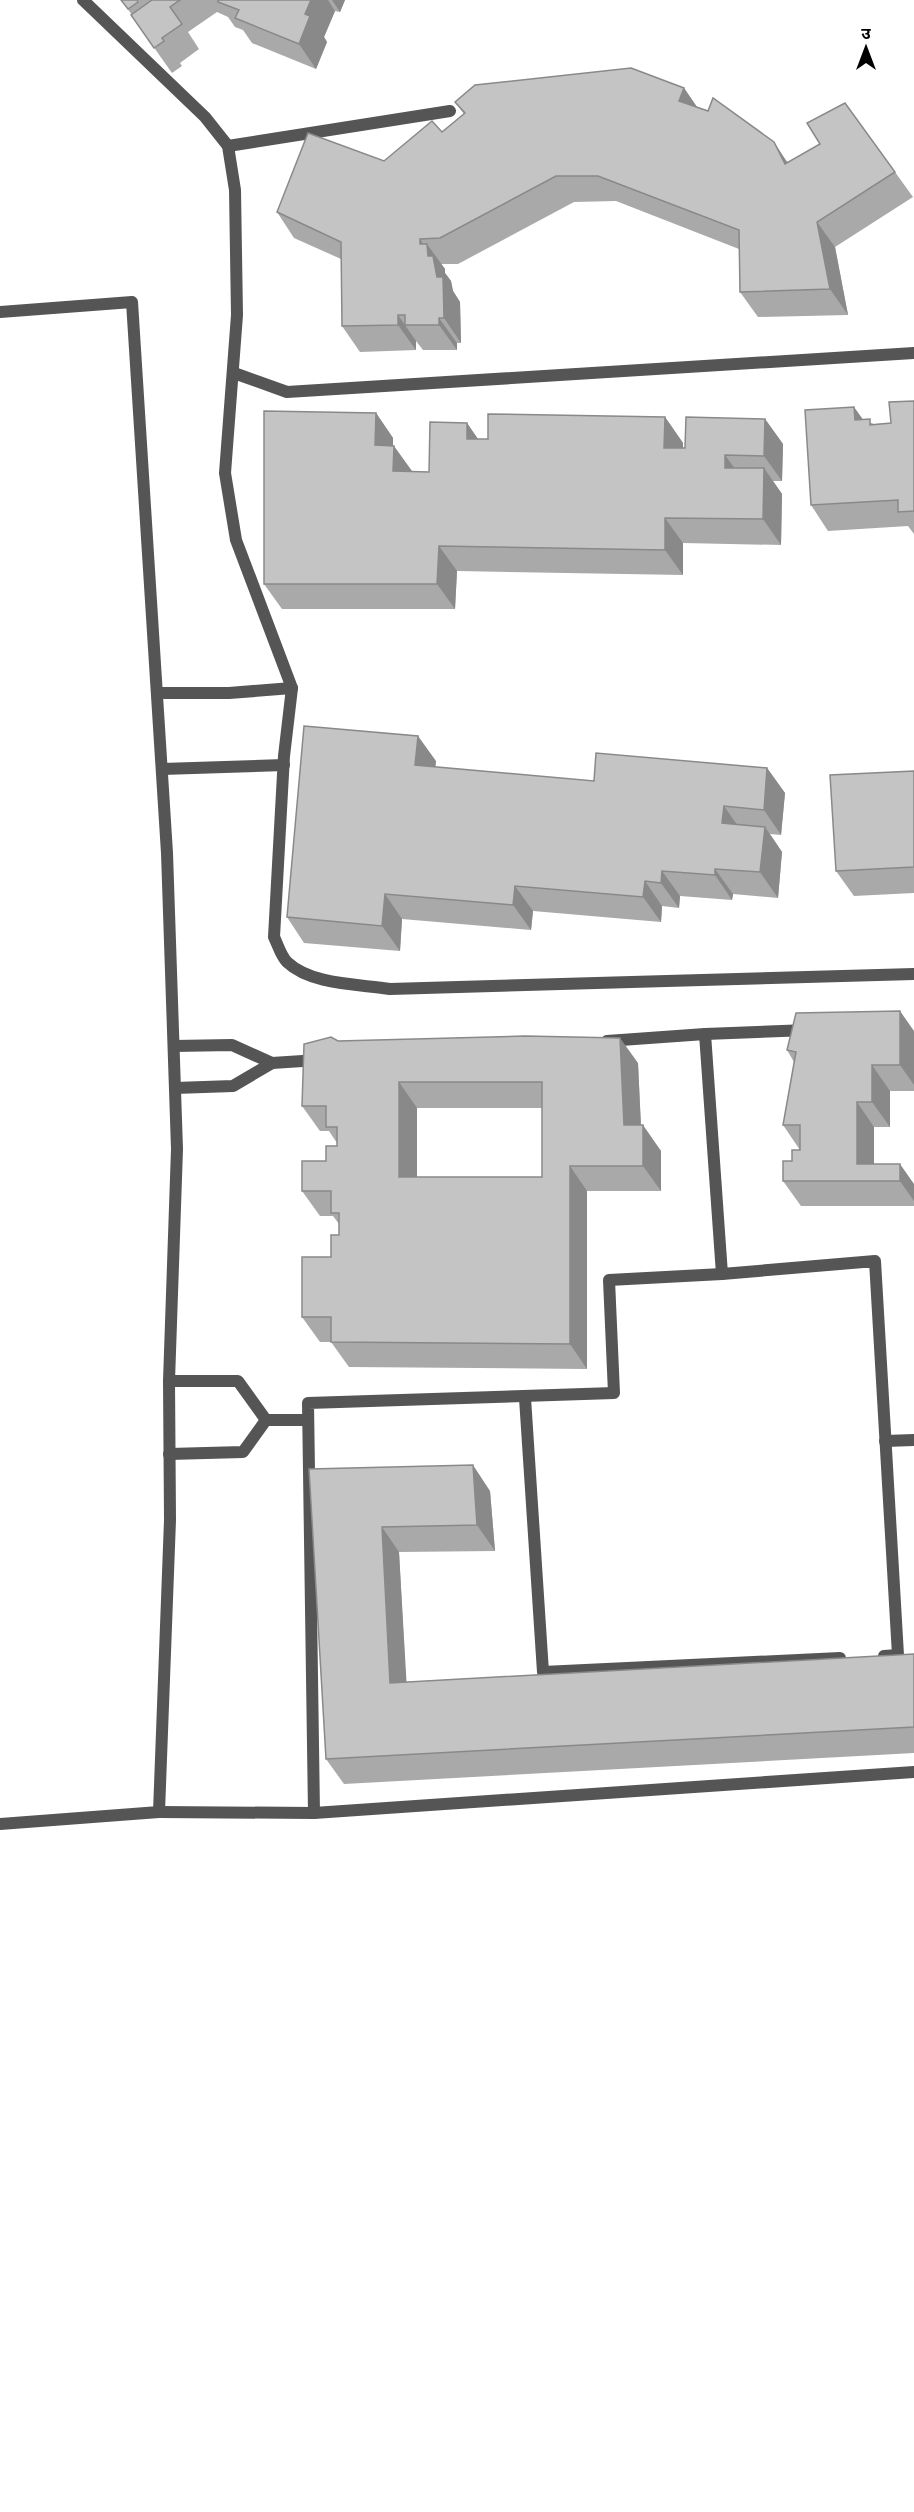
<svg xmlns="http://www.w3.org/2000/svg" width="914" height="2512" viewBox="0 0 914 2512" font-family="'Asap Condensed','Noto Sans Devanagari',sans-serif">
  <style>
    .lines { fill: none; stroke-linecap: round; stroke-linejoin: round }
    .minor { stroke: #555; stroke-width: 12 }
    .wall { fill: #a9a9a9; fill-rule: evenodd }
    .shaded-wall { fill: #898989 }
    .building { fill: #c4c4c4; stroke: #898989; stroke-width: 1.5; fill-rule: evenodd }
  </style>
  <rect width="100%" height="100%" fill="#fff"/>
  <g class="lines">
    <!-- minor -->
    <g class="minor">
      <path d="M83,0L205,117L228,146L235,190L237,315L225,473L236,540L292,688L284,756L274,937C278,945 281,956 287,962C311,985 359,984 390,989L914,974"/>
      <path d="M228,146L450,111"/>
      <path d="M0,312L132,302L167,853L177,1149L169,1381L170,1520L159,1812L0,1824"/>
      <path d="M234,373L287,392L914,353"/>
      <path d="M157,693H229L292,688"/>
      <path d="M162,769L284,765"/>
      <path d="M705,1034L808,1030"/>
      <path d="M607,1041L705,1034L722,1274"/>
      <path d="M174,1046L232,1045L272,1063"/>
      <path d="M175,1088L233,1086L272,1063L318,1060"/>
      <path d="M169,1381H238L266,1420"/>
      <path d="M525,1398L543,1672L840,1658"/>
      <path d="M266,1420H308"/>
      <path d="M885,1441L914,1440"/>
      <path d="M169,1454L243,1452L266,1420"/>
      <path d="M159,1812L314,1813L914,1772"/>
      <path d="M314,1813L308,1403L614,1393L609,1280L722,1274L875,1261L898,1655L884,1656"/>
    </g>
  </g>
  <!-- wall -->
  <g class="wall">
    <path d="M121,0H345L340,12L335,11L324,37L327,42L316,69L252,43L243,30L235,27L228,17L217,12L188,32L199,49L180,63L182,66L172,73L131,15H132Z"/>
    <path d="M684,88L697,107L788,162L895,172L913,197L835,247L848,315L758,317L740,292L739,249L616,201L574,202L458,264H441L445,269V273L451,281L453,291L460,302L461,343H457V350H423L416,341V350L360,352L342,326L341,259L294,238L277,212L384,161L442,132L464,114L455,102Z"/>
    <path d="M914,401V534L908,526L828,531L811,505L862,419L874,424L891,423Z"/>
    <path d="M376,413L393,438V446L412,472H429L467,423L478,439H488L665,417L683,443V448H685L765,419L783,444L782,481H773L782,494L781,545L683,543V575L457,571L455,609H282L264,584Z"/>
    <path d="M436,761L435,767L594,781L767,768L785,793L781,835L770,834L782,852L778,898L733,894L732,900L680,896L679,908L662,906L661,922L533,911L531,930L402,919L400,951L304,943L287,917Z"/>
    <path d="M914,771V893L854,896L836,871Z"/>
    <path d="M914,1031V1091H890V1127H874V1164L914,1184V1206H801L783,1181L792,1161L800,1150L783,1125L794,1062L787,1050Z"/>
    <path d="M338,1041L638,1063L641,1125L661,1151V1191H587V1369L349,1367L331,1342H320L302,1317L331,1257L339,1235V1224L333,1216H320L302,1191L326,1161L337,1146V1143L329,1131H320L302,1106ZM417,1108H542V1177H417Z"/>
    <path d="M309,1469L490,1491L495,1551L399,1552L406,1682L914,1654V1753L344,1784L326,1759Z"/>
  </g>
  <!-- shaded-wall -->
  <g class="shaded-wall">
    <path d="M311,0H328L335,11L324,37L327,42L316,69L299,44L305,14Z"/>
    <path d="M332,0H345L340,12Z"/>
    <path d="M684,88L701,113L679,101Z"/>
    <path d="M774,142L791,168L785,164Z"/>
    <path d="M817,222L835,247L848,315L830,289Z"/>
    <path d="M420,239L427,250V244L445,269V273L451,281L453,291L460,302L461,343L444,318L437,277L420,244Z"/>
    <path d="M398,315L416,341V350L398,325Z"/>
    <path d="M439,318L457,343V350L439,325Z"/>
    <path d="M854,407L872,432L855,420Z"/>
    <path d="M376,413L393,438V471L375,445Z"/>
    <path d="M665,417L683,443L682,473L664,448Z"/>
    <path d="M765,419L783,444L782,481L764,456Z"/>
    <path d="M467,423L484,448L467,439Z"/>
    <path d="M394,446L412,471L411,497L393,471Z"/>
    <path d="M725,455L743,480L725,468Z"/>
    <path d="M764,468L782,494L781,545L763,519Z"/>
    <path d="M665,518L683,543V575L665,550Z"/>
    <path d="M439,546L457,571L455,609L437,584Z"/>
    <path d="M418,736L436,761L433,790L415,765Z"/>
    <path d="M767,768L785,793L781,835L764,810Z"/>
    <path d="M724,806L742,832L722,823Z"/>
    <path d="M765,827L782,852L778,898L760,872Z"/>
    <path d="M715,869L733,894L732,900L715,875Z"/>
    <path d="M662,871L680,896L679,908L661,883Z"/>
    <path d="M645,881L662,906L661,922L643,897Z"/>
    <path d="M515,886L533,911L531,930L513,905Z"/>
    <path d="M385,894L402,919L400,951L382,926Z"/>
    <path d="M900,1011L914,1031V1085L900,1065Z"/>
    <path d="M620,1038L638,1063L642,1151L624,1125Z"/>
    <path d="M872,1065L890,1091V1127L872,1102Z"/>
    <path d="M399,1082L417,1108V1202L399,1177Z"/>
    <path d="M857,1102L874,1127V1181L857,1164Z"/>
    <path d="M643,1125L661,1151V1191L643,1166Z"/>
    <path d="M900,1164L914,1184V1201L900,1181Z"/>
    <path d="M570,1166L587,1191V1369L570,1344Z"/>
    <path d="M473,1465L490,1491L495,1551L477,1525Z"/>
    <path d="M382,1527L399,1552L408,1708L390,1683Z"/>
  </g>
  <!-- building -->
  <g class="building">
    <path d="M121,0H137L138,2L128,9Z"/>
    <path d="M152,0H180L170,7L182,24L162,38L164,41L154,48L131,15Z"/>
    <path d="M218,0H311L305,14L310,16L299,44L235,18L239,10L218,2Z"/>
    <path d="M631,68L684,88L679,101L708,111L713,98L774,142L785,164L820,144L807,123L845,103L895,172L817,222L830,289L740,292L739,230L598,176H556L440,238L420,239V244H427L428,256H433L437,277H443L444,318H439V325H405V315H398V325L342,326L341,242L277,212L308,133L384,161L432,121L442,132L465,113L455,102L475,85Z"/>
    <path d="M914,401V511L898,512V500L811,505L805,410L854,407L855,420L870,419V425L891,423L889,402Z"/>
    <path d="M264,411L376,413L375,445L394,446L393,471L429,472L430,422L467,423V439H488V414L665,417L664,448H685L686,417L765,419L764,456L725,455V468H764L763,519L665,518V550L439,546L437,584H264Z"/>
    <path d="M304,726L418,736L415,765L594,781L596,753L767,768L764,810L724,806L722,823L765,827L760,872L715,869V875L662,871L661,883L645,881L643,897L515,886L513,905L385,894L382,926L287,917Z"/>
    <path d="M914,771V867L836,871L830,775Z"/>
    <path d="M900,1011V1065H872V1102H857V1164H900V1181H783V1161H792V1150H800V1125H783L796,1052L787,1050L796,1013Z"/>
    <path d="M525,1036L620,1038L624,1125H643V1166H570V1344L331,1342V1317H302V1257H331V1235H339V1213H331V1191H302V1161H326V1146H337V1127H326V1106H302L304,1044L331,1037L338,1041ZM399,1082H542V1177H399Z"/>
    <path d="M473,1465L477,1525L382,1527L390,1683L914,1654V1727L326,1759L309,1469Z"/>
  </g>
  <!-- north arrow -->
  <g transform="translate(866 48)" stroke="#ffffff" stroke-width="4.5" paint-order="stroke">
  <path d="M0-4.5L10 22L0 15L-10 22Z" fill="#000000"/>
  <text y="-9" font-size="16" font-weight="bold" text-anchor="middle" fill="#000000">उ</text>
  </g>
</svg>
